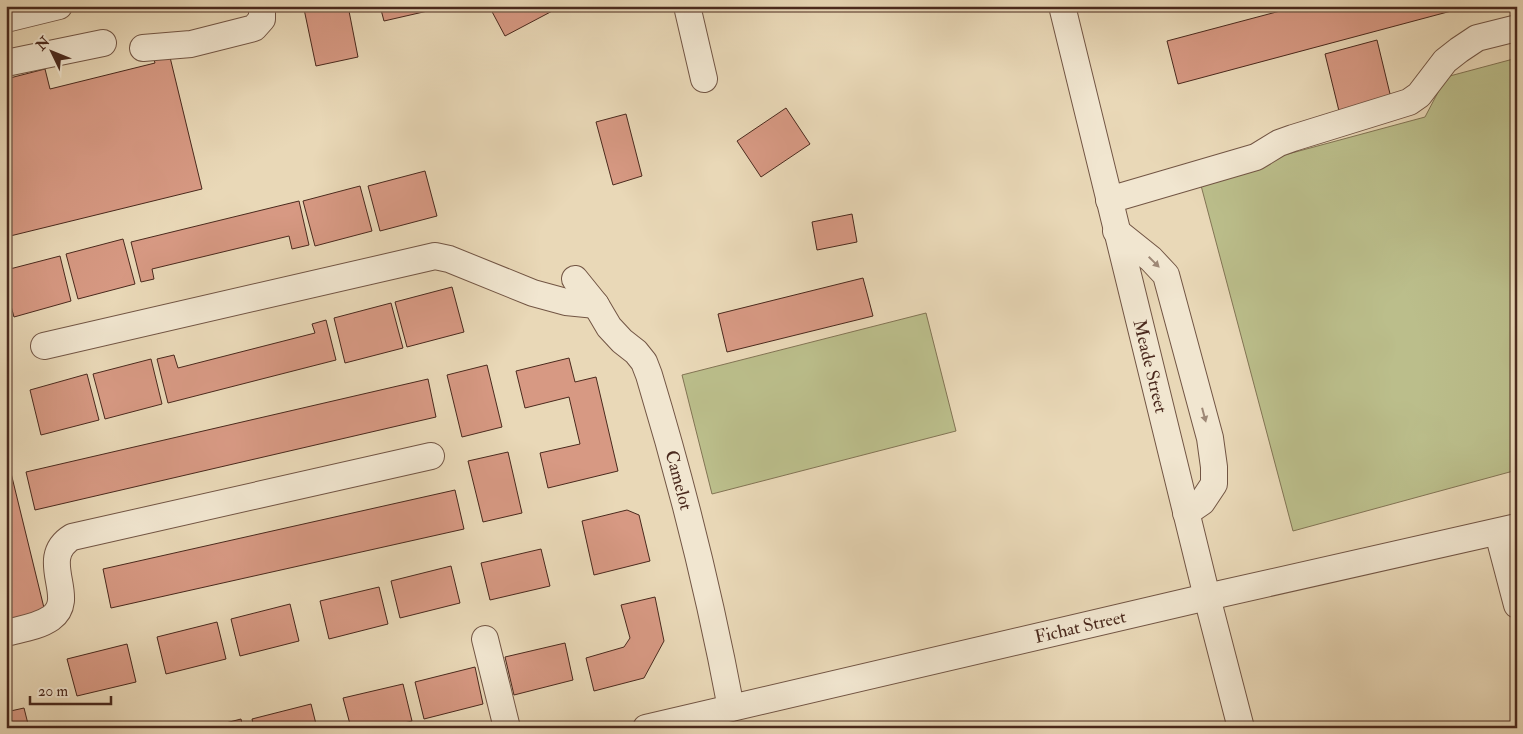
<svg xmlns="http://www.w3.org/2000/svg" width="1523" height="734" viewBox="0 0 1523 734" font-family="'IM FELL Double Pica',serif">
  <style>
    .green { fill: #bbbe8b; stroke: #827454 }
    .building { fill: #d79983; stroke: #4a291d }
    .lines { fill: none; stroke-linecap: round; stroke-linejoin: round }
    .minor-casing { stroke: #725544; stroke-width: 28 }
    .minor { stroke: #f1e6d0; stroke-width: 26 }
    .oneway { fill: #9e8876 }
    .labels { text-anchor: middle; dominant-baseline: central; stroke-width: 4.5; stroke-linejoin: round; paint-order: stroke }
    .street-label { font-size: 18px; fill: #4a291d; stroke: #f1e6d0 }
  </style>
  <rect width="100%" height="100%" fill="#e9d8b7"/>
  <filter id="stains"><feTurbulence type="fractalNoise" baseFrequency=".004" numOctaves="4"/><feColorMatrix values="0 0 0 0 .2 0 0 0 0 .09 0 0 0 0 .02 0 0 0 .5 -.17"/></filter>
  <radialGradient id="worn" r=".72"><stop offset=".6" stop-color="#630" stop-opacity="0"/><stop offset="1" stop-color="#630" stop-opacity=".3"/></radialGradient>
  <!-- green -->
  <g class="green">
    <path d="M1517,58V470L1293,531L1199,178L1425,117L1446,77Z"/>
    <path d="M926,313L956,431L712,494L682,375Z"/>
  </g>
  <!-- building -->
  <g class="building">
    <path d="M317,6H348L358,57L316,66L304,9Z"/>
    <path d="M380,6H431L432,10L384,21Z"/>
    <path d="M489,6H558V8L505,36Z"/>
    <path d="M1299,6H1470L1178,84L1167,41Z"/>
    <path d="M1377,40L1391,98L1339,111L1325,54Z"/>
    <path d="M168,49L202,189L6,237V79L45,69L50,89L155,63L152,53Z"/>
    <path d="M786,108L810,144L761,177L737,141Z"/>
    <path d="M626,114L642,176L613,185L596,122Z"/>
    <path d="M425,171L437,216L380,231L368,186Z"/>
    <path d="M360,186L372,231L315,246L303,201Z"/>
    <path d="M299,201L309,245L292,249L289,236L152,269L154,279L141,282L131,242Z"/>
    <path d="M852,214L857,242L817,250L812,222Z"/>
    <path d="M123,239L135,284L78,299L66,254Z"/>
    <path d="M60,256L71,301L14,317L6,288V270Z"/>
    <path d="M863,278L873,316L727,352L718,314Z"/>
    <path d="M452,287L464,332L407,347L395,302Z"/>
    <path d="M391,303L403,348L345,363L334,318Z"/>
    <path d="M326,320L336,360L168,403L157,359L174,355L178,368L315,333L312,324Z"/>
    <path d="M569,358L575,382L596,377L618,471L548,488L540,453L580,444L569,397L525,408L516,371Z"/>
    <path d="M151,359L162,404L105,419L93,374Z"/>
    <path d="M487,365L502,427L462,437L447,375Z"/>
    <path d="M87,374L99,420L41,435L30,390Z"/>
    <path d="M428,379L436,417L35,510L26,472Z"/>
    <path d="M508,452L522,513L483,522L468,461Z"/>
    <path d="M11,473L45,612L6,622V475Z"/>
    <path d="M455,490L464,529L111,608L103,569Z"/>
    <path d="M627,510L639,515L650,561L594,575L582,521Z"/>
    <path d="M541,549L550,586L490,600L481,563Z"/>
    <path d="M451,566L460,603L400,618L391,581Z"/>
    <path d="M379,587L388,624L329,639L320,601Z"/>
    <path d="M655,597L664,641L644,678L594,691L586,658L624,647L630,638L621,605Z"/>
    <path d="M290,604L299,641L240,656L231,619Z"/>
    <path d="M217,622L226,659L166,674L157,637Z"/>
    <path d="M565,643L573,680L514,695L505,657Z"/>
    <path d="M127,644L136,682L77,696L67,659Z"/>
    <path d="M475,667L483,704L424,719L415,682Z"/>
    <path d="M403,684L412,721L385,728H351L343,698Z"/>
    <path d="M311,704L317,728H254L252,719Z"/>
    <path d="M24,708L29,728H6V712Z"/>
    <path d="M241,719L243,728H206Z"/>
  </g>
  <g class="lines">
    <!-- minor casing -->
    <g class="minor-casing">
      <g id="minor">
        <path d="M687,6L704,79"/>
        <path id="s1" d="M1062,6L1207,597L1241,728"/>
        <path d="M6,19L59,6"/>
        <path d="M143,48L191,44L254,28L262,19V6"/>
        <path d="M6,63L103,43"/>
        <path d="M1109,200L1256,157L1279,143L1293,138L1409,102L1419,95L1445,61L1459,50L1477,38L1517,28"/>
        <path d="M1116,231L1151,259L1166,275L1210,438L1214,467V484L1202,502L1186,513"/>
        <path id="s2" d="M575,279L596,305L609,327L622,341L636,352L644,362L649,375C682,484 710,596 731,708"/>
        <path d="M44,346L435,256L449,259L533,293L566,302L596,305"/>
        <path d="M1498,533L1517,605"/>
        <path d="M6,633C21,629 38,627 51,618C79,598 36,559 72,537L431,456"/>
        <path d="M485,639L507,728"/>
        <path id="s3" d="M646,728L1207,597L1517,527"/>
      </g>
    </g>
    <!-- minor -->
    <use href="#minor" class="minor"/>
  </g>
  <!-- one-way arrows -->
  <defs><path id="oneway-solid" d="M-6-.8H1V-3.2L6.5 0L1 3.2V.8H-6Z" transform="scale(1.25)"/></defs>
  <g class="oneway">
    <use href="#oneway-solid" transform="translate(1154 262) rotate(45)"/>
    <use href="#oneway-solid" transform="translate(1204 415) rotate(75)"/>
  </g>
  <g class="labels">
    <!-- street labels -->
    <g class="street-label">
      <text stroke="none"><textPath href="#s1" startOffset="371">Meade Street</textPath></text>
      <text stroke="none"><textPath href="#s2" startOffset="232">Camelot</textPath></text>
      <text stroke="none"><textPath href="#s3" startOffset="446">Fichat Street</textPath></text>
    </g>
  </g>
  <!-- margin -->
  <rect width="1523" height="734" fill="none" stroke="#e9d8b7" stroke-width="25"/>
  <rect x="8" y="8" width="1508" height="719" fill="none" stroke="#4a291d" stroke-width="2.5"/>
  <rect x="12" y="12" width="1498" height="709" fill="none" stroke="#4a291d"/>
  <!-- north arrow -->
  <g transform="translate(52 52) rotate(313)" stroke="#f1e6d0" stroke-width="4" paint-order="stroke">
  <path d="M0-4L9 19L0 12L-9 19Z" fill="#4a291d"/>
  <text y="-8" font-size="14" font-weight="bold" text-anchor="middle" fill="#4a291d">N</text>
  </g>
  <!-- scale -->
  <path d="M30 696v8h81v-8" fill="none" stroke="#4a291d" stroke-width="2.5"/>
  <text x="38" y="696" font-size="15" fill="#4a291d" stroke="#f1e6d0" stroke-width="4" paint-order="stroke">20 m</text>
  <rect width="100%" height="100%" filter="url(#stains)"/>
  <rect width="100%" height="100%" fill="url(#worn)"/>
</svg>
